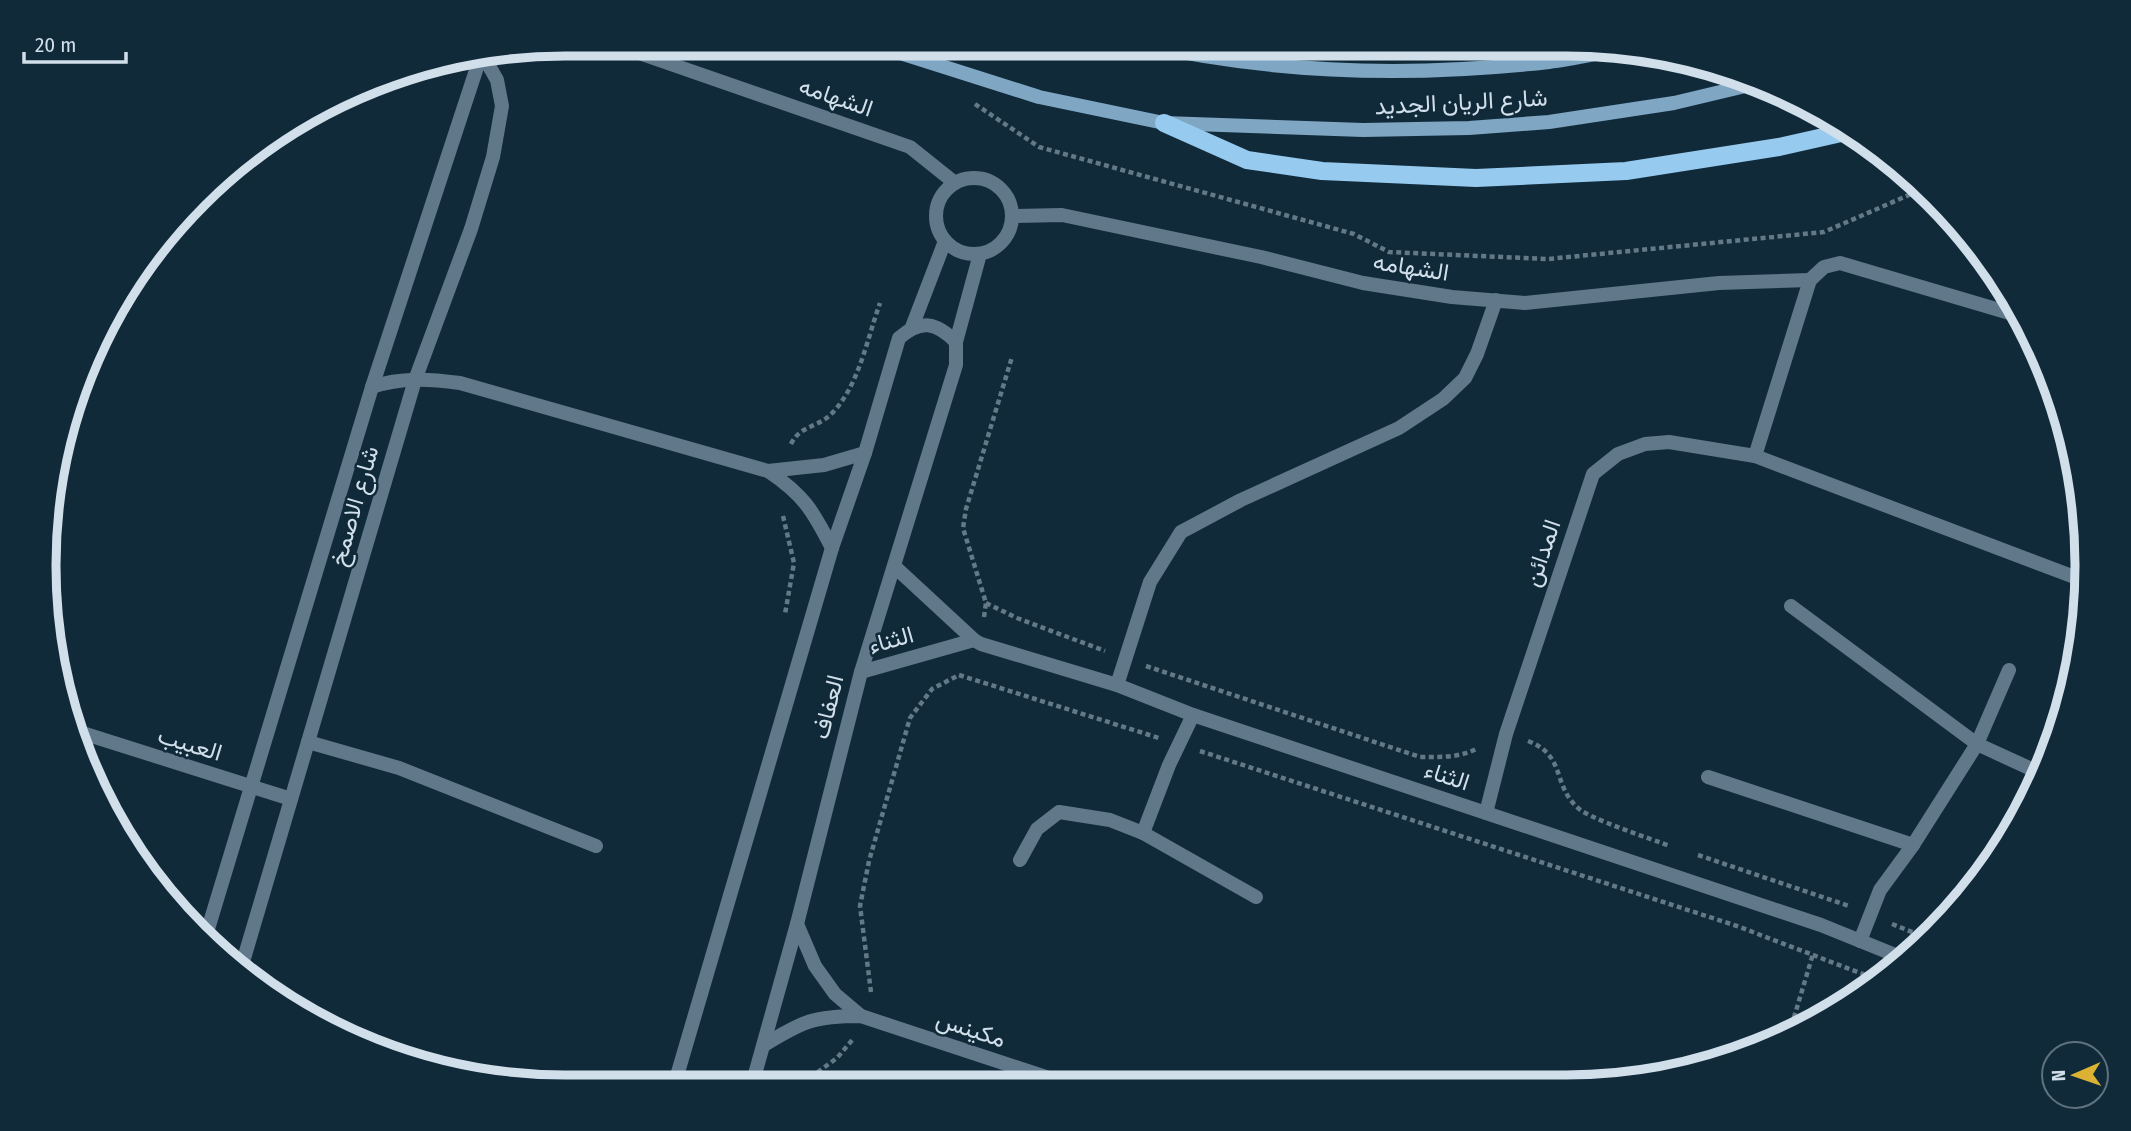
<svg xmlns="http://www.w3.org/2000/svg" width="2131" height="1131" viewBox="0 0 2131 1131" font-family="'Fira Sans Condensed',Vazirmatn,sans-serif">
  <style>
    .lines { fill: none; stroke-linecap: round; stroke-linejoin: round }
    .path { stroke: #647987; stroke-width: 4.5; stroke-dasharray: 5 3.5; stroke-linecap: butt }
    .lane { stroke: #60788a; stroke-width: 14 }
    .street { stroke: #60788a; stroke-width: 14 }
    .secondary { stroke: #7fa6c3; stroke-width: 14 }
    .primary { stroke: #96caef; stroke-width: 18 }
    .labels { text-anchor: middle; dominant-baseline: central; stroke-width: 5; stroke-linejoin: round; paint-order: stroke }
    .street-label { font-size: 24px; fill: #d1dfea; stroke: #112a3a }
    .rim { fill: none; stroke: #d1dfea; stroke-width: 9 }
  </style>
  <rect width="100%" height="100%" fill="#112a3a"/>
  <g class="lines">
    <!-- path -->
    <g class="path">
      <path d="M975,104L1039,147L1354,234L1389,252L1548,259L1824,232L1909,195L1925,191"/>
      <path d="M791,444C800,426 815,428 829,416C858,390 867,339 880,303"/>
      <path d="M783,516L794,563L785,614"/>
      <path d="M986,603L1017,618L1105,651"/>
      <path d="M984,617L986,603L963,528L966,509L1012,357"/>
      <path d="M1146,666L1420,757C1440,757 1460,758 1478,748"/>
      <path d="M959,675L1159,738"/>
      <path d="M1528,741C1566,755 1552,785 1578,808C1590,819 1651,839 1670,846"/>
      <path d="M1200,751L1737,926L1881,981"/>
      <path d="M1698,855L1849,906"/>
      <path d="M1892,924L1927,938"/>
      <path d="M871,992L860,906L869,861L910,718L932,689L959,675"/>
      <path d="M1789,1034L1813,954"/>
      <path d="M807,1085L811,1077L837,1058L853,1039"/>
      <path d="M646,1086L649,1075"/>
    </g>
    <!-- lane -->
    <g class="lane">
      <path d="M1117,685L1150,582L1181,532L1241,500L1399,428L1443,399L1465,378L1477,354L1496,300"/>
      <path d="M308,742L399,768L596,846"/>
    </g>
    <!-- street -->
    <g class="street">
      <path d="M613,44L910,147L955,183"/>
      <circle cx="974" cy="216" r="38"/>
      <path d="M1012,216L1062,215L1261,257L1363,283L1452,297L1525,303L1719,283L1810,280"/>
      <path d="M912,327L945,241"/>
      <path d="M956,342L980,254"/>
      <path d="M372,387C401,377 430,379 460,383L768,471C804,495 813,511 832,548"/>
      <path d="M1755,456L1810,280L1824,267L1840,263L2023,317"/>
      <path d="M768,471L824,465L865,453"/>
      <path d="M894,566L974,640L981,644L1117,685L1193,715L1821,925L1905,959"/>
      <path d="M1791,606L1977,744L1913,845L1880,890L1860,941"/>
      <path d="M2009,670L1977,744L2042,774"/>
      <path d="M861,672L974,640"/>
      <path d="M76,731L291,799"/>
      <path d="M1708,777L1913,845"/>
      <path d="M1486,813L1506,734L1593,474L1618,454L1645,444L1669,442L1755,456L2085,581"/>
      <path d="M1143,833L1256,897"/>
      <path d="M1020,860L1037,829L1059,812L1110,820L1143,833L1169,765L1193,715"/>
      <path d="M797,924L815,966L835,994L861,1016"/>
      <path d="M205,939L372,387L480,58"/>
      <path d="M240,972L415,380L471,229L493,157L502,106L497,80L484,57"/>
      <path d="M764,1045C803,1021 814,1016 861,1016L1067,1084"/>
      <path d="M674,1086L832,548L865,453L899,338C921,319 936,322 956,342V365L861,672L797,924L752,1085"/>
    </g>
    <!-- secondary -->
    <g class="secondary">
      <path d="M872,44L1039,97L1164,123L1363,130L1469,128L1549,122L1674,103L1758,83"/>
      <path d="M1142,44C1274,74 1415,77 1549,62C1574,59 1598,53 1622,49"/>
    </g>
    <!-- primary -->
    <path class="primary" d="M1164,123L1247,160L1322,171L1476,178L1626,171L1779,147L1850,131"/>
  </g>
  <g class="labels">
    <!-- street labels -->
    <g class="street-label">
      <text transform="translate(836 97) rotate(19)">الشهامه</text>
      <text transform="translate(1461 102) rotate(-3)">شارع الريان الجديد</text>
      <text transform="translate(1411 267) rotate(9)">الشهامه</text>
      <text transform="translate(354 506) rotate(-74)">شارع الاصمخ</text>
      <text transform="translate(1542 553) rotate(-71)">المدائن</text>
      <text transform="translate(891 640) rotate(-16)">الثناء</text>
      <text transform="translate(828 707) rotate(-76)">العفاف</text>
      <text transform="translate(190 744) rotate(17)">العبيب</text>
      <text transform="translate(1447 776) rotate(18)">الثناء</text>
      <text transform="translate(971 1029) rotate(18)">مكينس</text>
    </g>
  </g>
  <!-- crop -->
  <path d="M0 0H2131V1131H0ZM565 56H1566A509 509 0 0 1 2075 565V566A509 509 0 0 1 1566 1075H565A509 509 0 0 1 56 566V565A509 509 0 0 1 565 56Z" fill="#112a3a" fill-rule="evenodd"/>
  <path class="rim" d="M565 56H1566A509 509 0 0 1 2075 565V566A509 509 0 0 1 1566 1075H565A509 509 0 0 1 56 566V565A509 509 0 0 1 565 56Z"/>
  <!-- north arrow -->
  <g transform="translate(2075 1075) rotate(268)"><circle r="33" fill="#112a3a" stroke="#5e7280" stroke-width="2"/>
  <path d="M0-5L12 26L0 18L-12 26Z" fill="#dbb233"/>
  <text y="-10" font-size="19" font-weight="bold" text-anchor="middle" fill="#d1dfea">N</text>
  </g>
  <!-- scale -->
  <path d="M24 52v10h102v-10" fill="none" stroke="#d1dfea" stroke-width="3.5"/>
  <text x="35" y="52" font-size="21" fill="#d1dfea" stroke="#112a3a" stroke-width="5" paint-order="stroke">20 m</text>
</svg>
